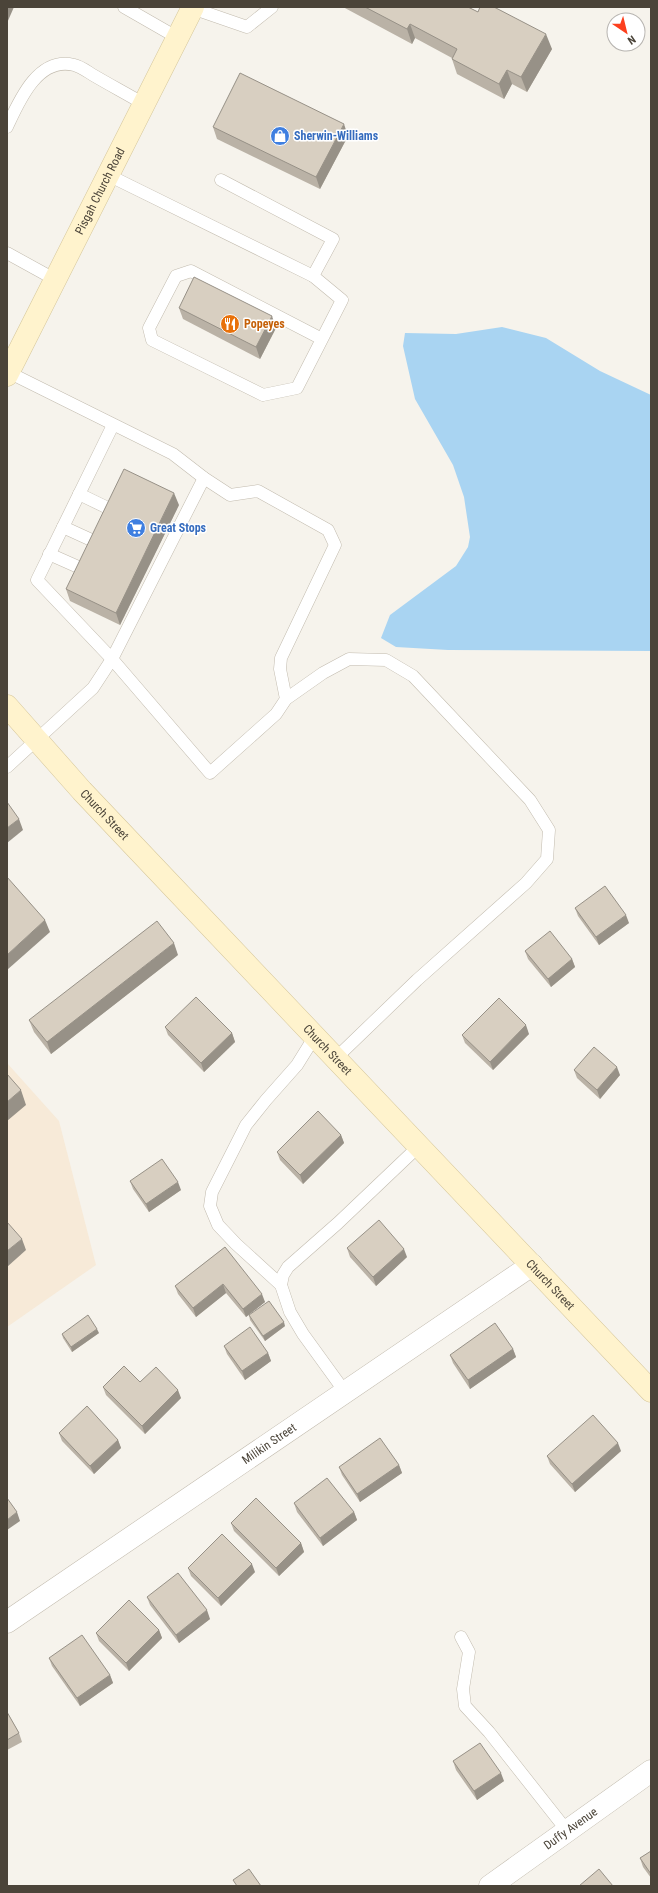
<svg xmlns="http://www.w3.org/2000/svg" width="658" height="1893" viewBox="0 0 658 1893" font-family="'Roboto Condensed',sans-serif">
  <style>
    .commercial { fill: #f7ead8 }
    .water { fill: #a9d4f2 }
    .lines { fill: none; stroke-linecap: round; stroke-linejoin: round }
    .lane-casing { stroke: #c2bbae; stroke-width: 13 }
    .street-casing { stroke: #c2bbae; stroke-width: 23 }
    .secondary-casing { stroke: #d6c79b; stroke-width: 23 }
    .lane { stroke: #fff; stroke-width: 12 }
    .street { stroke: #fff; stroke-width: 22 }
    .secondary { stroke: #fff3cd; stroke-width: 22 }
    .wall { fill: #bab2a6 }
    .shaded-wall { fill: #979187 }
    .building { fill: #d8cfc1; stroke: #979187 }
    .labels { text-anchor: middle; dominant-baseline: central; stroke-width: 3; stroke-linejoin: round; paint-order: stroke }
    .shop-label { font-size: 12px; font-weight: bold; fill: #366cbe; stroke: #fff; text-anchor: start }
    .street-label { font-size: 12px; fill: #4b4439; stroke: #fff }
    .food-label { font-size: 12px; font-weight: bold; fill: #c56008; stroke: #fff; text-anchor: start }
  </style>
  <rect width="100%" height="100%" fill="#f6f3ec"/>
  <!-- commercial -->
  <path class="commercial" d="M7,1063L59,1121L96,1265L7,1327Z"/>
  <!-- water -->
  <path class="water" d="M502,327L546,338L600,371L651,395V651L448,650L396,647L381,638L390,615L456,566L468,547L470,537L464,497L453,465L415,399L403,346L405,333L456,334Z"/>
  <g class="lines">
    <!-- lane casing -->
    <g class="lane-casing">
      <g id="lane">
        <path d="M124,7L178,38"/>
        <path d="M192,8L247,27L272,7"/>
        <path d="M7,127C19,101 38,56 74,65C80,66 88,72 93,75C110,85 127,94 144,104"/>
        <path d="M108,175L313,276L342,300L297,388L263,395L152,340L149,328L176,276L191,271L322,339"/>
        <path d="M221,180L333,239L313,276"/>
        <path d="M7,253L56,280"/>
        <path d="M113,425L37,580L112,659L204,478"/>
        <path d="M79,494L114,511"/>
        <path d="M63,527L98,543"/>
        <path d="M49,554L85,570"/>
        <path d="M286,699L323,673L349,659L386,660L413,676L530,800L549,830L547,859L526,883L417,980L336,1058"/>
        <path d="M7,767L93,688L112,659L210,773L276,714L286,699L280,669L281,658L335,545L328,530L258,491L230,495L204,478L173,454L8,372"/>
        <path d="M281,1285L236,1244L218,1225L210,1206L212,1192L246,1125L266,1100L297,1065L315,1036"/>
        <path d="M345,1392L303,1334L290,1312L281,1285L283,1275L288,1267L338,1223L419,1146"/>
        <path d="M461,1637L469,1652L463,1689L465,1706L489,1732L568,1832"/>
      </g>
    </g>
    <!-- street casing -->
    <g class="street-casing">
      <g id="street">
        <path id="s1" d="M7,1622L532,1265"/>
        <path id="s2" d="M490,1886L651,1771"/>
      </g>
    </g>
    <!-- secondary casing -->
    <g class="secondary-casing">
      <g id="secondary">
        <path id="s3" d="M7,375L193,7"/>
        <path id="s4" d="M7,706L82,791L651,1391"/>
      </g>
    </g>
    <!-- lane -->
    <use href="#lane" class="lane"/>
    <!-- street -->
    <use href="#street" class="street"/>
    <!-- secondary -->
    <use href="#secondary" class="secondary"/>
  </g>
  <!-- wall -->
  <g class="wall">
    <path d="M343,7H468L552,49L527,92L512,84L504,99L457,74L452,59V58L415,38L412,44Z"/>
    <path d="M213,127L348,136L320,189L217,139Z"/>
    <path d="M179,308L276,328L260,359L183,319Z"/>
    <path d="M179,505L120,625L70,601L66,589Z"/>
    <path d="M575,908L629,923L599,945L578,916Z"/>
    <path d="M525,951L572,959L575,967L551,987L528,959Z"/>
    <path d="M178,955L51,1054L34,1032L29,1020Z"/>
    <path d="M165,1027L232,1033L235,1042L204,1072L168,1035Z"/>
    <path d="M529,1034L493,1070L465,1043L462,1035Z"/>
    <path d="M574,1070L620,1075L600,1099L577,1078Z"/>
    <path d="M341,1135L344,1143L303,1184L280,1160L277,1152Z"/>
    <path d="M130,1181L181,1190L149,1212L133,1189Z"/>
    <path d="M225,1247L265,1302L246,1317L226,1293L196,1317L178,1294L175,1286Z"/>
    <path d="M347,1248L407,1257L376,1286L350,1257Z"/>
    <path d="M249,1315L285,1326L265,1341L250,1320Z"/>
    <path d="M99,1333L72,1352L63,1338L62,1334Z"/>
    <path d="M224,1346L268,1353L271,1361L245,1380L227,1354Z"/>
    <path d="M513,1349L516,1357L470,1389L453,1363L450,1355Z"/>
    <path d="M140,1382L181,1398L145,1434L106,1395L103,1387Z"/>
    <path d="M59,1433L118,1440L121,1448L94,1474L62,1441Z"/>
    <path d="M621,1451L575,1492L550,1464L547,1456Z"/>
    <path d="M399,1465L402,1473L360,1502L342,1475L339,1467Z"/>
    <path d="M294,1503L354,1512L357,1520L323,1546L297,1512Z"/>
    <path d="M231,1523L301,1543L304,1552L279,1576L234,1531Z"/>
    <path d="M188,1568L255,1572L221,1606L191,1576Z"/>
    <path d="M147,1597L210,1619L179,1643L150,1605Z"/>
    <path d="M159,1630L162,1638L129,1671L99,1641L96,1633Z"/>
    <path d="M49,1658L110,1675L113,1683L80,1706L52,1666Z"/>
    <path d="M7,1712L19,1733L22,1742L7,1750Z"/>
    <path d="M453,1761L504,1781L477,1800L456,1770Z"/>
    <path d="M651,1851V1878L643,1867L640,1858Z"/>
  </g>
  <!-- shaded-wall -->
  <g class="shaded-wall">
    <path d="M7,7H14L7,23Z"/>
    <path d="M410,24L415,38L412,44L407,29Z"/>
    <path d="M546,34L552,49L527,92L521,77Z"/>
    <path d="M507,70L512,84L504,99L499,84Z"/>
    <path d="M344,124L348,136L320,189L316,177Z"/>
    <path d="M272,316L276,328L260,359L256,347Z"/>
    <path d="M174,493L179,505L120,625L116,613Z"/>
    <path d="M19,819L23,830L7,843V828Z"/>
    <path d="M626,915L629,923L599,945L596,937Z"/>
    <path d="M45,920L50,932L7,970V955Z"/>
    <path d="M174,943L178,955L51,1054L47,1042Z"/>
    <path d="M572,959L575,967L551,987L548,979Z"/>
    <path d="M526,1025L529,1034L493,1070L490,1062Z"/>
    <path d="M232,1033L235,1042L204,1072L201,1063Z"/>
    <path d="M617,1067L620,1075L600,1099L597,1090Z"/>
    <path d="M21,1090L26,1105L7,1121V1102Z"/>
    <path d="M341,1135L344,1143L303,1184L300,1175Z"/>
    <path d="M178,1182L181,1190L149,1212L146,1204Z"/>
    <path d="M22,1239L26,1250L7,1267V1251Z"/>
    <path d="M404,1249L407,1257L376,1286L373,1277Z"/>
    <path d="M223,1284L226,1293L196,1317L193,1308Z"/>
    <path d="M262,1294L265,1302L246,1317L243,1309Z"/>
    <path d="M284,1322L285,1326L265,1341L263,1336Z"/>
    <path d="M97,1329L99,1333L72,1352L71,1347Z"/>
    <path d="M513,1349L516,1357L470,1389L468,1380Z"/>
    <path d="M268,1353L271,1361L245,1380L242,1371Z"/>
    <path d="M178,1390L181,1398L145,1434L142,1426Z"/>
    <path d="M118,1440L121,1448L94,1474L90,1466Z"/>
    <path d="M618,1443L621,1451L575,1492L572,1484Z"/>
    <path d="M399,1465L402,1473L360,1502L357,1494Z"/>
    <path d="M17,1512L20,1521L7,1530V1520Z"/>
    <path d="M354,1512L357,1520L323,1546L320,1538Z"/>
    <path d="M301,1543L304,1552L279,1576L276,1568Z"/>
    <path d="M252,1564L255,1572L221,1606L218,1598Z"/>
    <path d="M207,1610L210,1619L179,1643L176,1635Z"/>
    <path d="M159,1630L162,1638L129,1671L126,1663Z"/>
    <path d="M110,1675L113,1683L80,1706L77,1698Z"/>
    <path d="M501,1773L504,1781L477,1800L474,1791Z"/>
  </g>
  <!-- building -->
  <g class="building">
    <path d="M365,7H468L478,12L480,7H494L546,34L521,77L507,70L499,84L452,59L457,49L410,24L407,29Z"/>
    <path d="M240,73L344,124L316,177L213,127Z"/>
    <path d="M194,277L272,316L256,347L179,308Z"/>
    <path d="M124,469L174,493L116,613L66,589Z"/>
    <path d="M7,802L19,819L7,828Z"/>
    <path d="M7,877L45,920L7,955Z"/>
    <path d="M605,886L626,915L596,937L575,908Z"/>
    <path d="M157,921L174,943L47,1042L29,1020Z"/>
    <path d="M550,931L572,959L548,979L525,951Z"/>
    <path d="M196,997L232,1033L201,1063L165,1027Z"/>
    <path d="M499,998L526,1025L490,1062L462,1035Z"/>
    <path d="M594,1047L617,1067L597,1090L574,1070Z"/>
    <path d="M7,1074L21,1090L7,1102Z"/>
    <path d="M318,1111L341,1135L300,1175L277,1152Z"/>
    <path d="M162,1159L178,1182L146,1204L130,1181Z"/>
    <path d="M379,1220L404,1249L373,1277L347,1248Z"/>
    <path d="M7,1222L22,1239L7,1251Z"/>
    <path d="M225,1247L262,1294L243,1309L223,1284L193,1308L175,1286Z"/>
    <path d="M269,1301L284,1322L263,1336L249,1315Z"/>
    <path d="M88,1315L97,1329L71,1347L62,1334Z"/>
    <path d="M495,1323L513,1349L468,1380L450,1355Z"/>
    <path d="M250,1327L268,1353L242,1371L224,1346Z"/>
    <path d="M124,1366L140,1382L156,1367L178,1390L142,1426L103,1387Z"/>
    <path d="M87,1406L118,1440L90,1466L59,1433Z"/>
    <path d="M593,1415L618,1443L572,1484L547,1456Z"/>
    <path d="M380,1438L399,1465L357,1494L339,1467Z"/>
    <path d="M327,1478L354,1512L320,1538L294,1503Z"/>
    <path d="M7,1498L17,1512L7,1520Z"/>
    <path d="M256,1498L301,1543L276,1568L231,1523Z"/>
    <path d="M222,1534L252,1564L218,1598L188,1568Z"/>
    <path d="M178,1573L207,1610L176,1635L147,1597Z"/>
    <path d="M129,1600L159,1630L126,1663L96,1633Z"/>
    <path d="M82,1635L110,1675L77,1698L49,1658Z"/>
    <path d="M7,1712L19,1733L7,1740Z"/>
    <path d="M480,1743L501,1773L474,1791L453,1761Z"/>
    <path d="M651,1851V1874L640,1858Z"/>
    <path d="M249,1869L261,1886H237L233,1880Z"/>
    <path d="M599,1869L613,1886H579Z"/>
  </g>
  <!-- icons -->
  <defs>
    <g id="shop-disc" transform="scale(1)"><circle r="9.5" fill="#3f7fe0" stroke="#fff"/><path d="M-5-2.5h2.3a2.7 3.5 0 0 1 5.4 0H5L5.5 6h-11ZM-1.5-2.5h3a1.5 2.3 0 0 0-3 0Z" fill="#fff"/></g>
    <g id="restaurant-disc" transform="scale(1)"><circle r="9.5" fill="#e8710a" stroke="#fff"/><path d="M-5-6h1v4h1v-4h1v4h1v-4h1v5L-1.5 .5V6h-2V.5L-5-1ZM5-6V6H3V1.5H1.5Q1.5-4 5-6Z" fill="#fff"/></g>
    <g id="supermarket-disc" transform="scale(1)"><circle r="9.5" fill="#3f7fe0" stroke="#fff"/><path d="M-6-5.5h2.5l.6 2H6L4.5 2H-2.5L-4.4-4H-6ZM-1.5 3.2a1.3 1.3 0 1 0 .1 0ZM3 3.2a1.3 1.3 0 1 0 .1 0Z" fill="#fff"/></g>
  </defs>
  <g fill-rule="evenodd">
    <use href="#shop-disc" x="280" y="136"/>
    <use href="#restaurant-disc" x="230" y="324"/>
    <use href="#supermarket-disc" x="136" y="528"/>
  </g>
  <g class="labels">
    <!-- shop labels -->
    <g class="shop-label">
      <text x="294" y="136">Sherwin-Williams</text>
      <text x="150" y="528">Great Stops</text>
    </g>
    <!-- street labels -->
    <g class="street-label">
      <text stroke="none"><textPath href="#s3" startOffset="206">Pisgah Church Road</textPath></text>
      <text stroke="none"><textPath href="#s4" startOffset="146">Church Street</textPath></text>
      <text stroke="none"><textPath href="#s4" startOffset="470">Church Street</textPath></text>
      <text stroke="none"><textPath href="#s4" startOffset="794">Church Street</textPath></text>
      <text stroke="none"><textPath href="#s1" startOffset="317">Milikin Street</textPath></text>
      <text stroke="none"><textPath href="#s2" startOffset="99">Duffy Avenue</textPath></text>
    </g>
    <!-- food labels -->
    <g class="food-label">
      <text x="244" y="324">Popeyes</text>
    </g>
  </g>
  <!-- border -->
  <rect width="658" height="1893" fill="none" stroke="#4b4439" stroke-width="16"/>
  <!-- north arrow -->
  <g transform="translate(626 32) rotate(145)"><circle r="19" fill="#ffffff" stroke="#b7b4b0"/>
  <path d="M0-3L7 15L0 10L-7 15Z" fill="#fc3f1d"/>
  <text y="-6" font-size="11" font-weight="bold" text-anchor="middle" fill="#4b4439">N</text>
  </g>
</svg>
